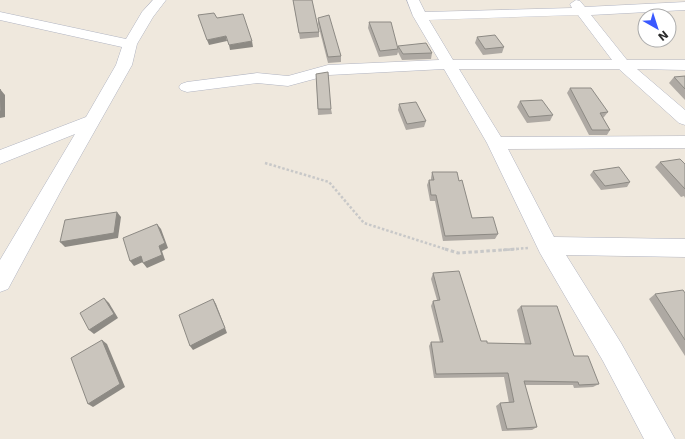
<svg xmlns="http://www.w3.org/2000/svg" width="685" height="439" viewBox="0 0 685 439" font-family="'DejaVu Sans',sans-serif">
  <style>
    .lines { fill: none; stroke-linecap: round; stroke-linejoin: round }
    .minor-casing { stroke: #b1b4c1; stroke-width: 1 }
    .path-far1 { stroke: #c8c8c8; stroke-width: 2.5; stroke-dasharray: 2.5 2; stroke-linecap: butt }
    .path { stroke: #c8c8c8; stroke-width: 3; stroke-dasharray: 3.5 2.5; stroke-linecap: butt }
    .minor { fill: #fff; fill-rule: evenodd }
    .wall { fill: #aea9a3 }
    .shaded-wall { fill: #8d8a84 }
    .building { fill: #cac5bd; stroke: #8d8a84 }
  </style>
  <rect width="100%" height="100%" fill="#efe8dd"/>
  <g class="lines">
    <!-- minor casing -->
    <g class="minor-casing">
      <g id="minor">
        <path d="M153,0H166L153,17L137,44L132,65L63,187L8,289L0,292V260L75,134L0,164V150L86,117L116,65L122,47L0,20V12L126,39L142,12Z"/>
        <path d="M407,0H419L425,12L572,8L570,4L576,0L580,1L585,7L685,2V10L591,15L627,60H685V70L637,69L685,110V125L679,123L619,69H459L501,137L685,136V148L508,149L554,237L685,239V257L566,255L621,343L675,439H644L603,361L540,253L487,143L444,69L329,75L288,86L257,83L187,92L181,90L179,87L181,84L187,82L257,73L288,76L328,65L439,60L413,16ZM578,15L612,60H453L429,20Z"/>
      </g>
    </g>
    <!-- path-far1 -->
    <g class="path-far1">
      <path d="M265,163L329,182L364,223L448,250"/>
      <path d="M503,250L528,248"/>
    </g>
    <!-- path -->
    <path class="path" d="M445,249L458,253L517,249"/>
    <!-- minor -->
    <use href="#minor" class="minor"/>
  </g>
  <!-- wall -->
  <g class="wall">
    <path d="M293,0H312L319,32V37L300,39Z"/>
    <path d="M318,18L341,56V62L328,63L318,24Z"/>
    <path d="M369,22L398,49V46L432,53L431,59L402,60L398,52L397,55L379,57L368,28Z"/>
    <path d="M477,37L504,47L502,53L483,55L475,43Z"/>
    <path d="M316,74L331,109L332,114L318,115Z"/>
    <path d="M685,76V100L669,83L674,77Z"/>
    <path d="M570,88L608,112L604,117L603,118L610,130L607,135H589L567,93Z"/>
    <path d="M520,101L553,115L550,121L527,123L517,107Z"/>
    <path d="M399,104L426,121L424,127L406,130L398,110Z"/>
    <path d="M660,162L685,164V198L684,196L681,197L655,167Z"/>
    <path d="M593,171L630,182L627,187L601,190L590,175Z"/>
    <path d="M432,172L459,181L472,218L498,234L495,239L443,241L435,201H430L427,185L429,180H431V178Z"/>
    <path d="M433,273L481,341L487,343L525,344L517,310L521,306L574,356L599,384L593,387L574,388L573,385H525L537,427L532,430L502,431L496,406L500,403H509L504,377L434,378L429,346L431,342H440L431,306L433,301L437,300L431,279Z"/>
    <path d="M685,293V356L649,299L655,294Z"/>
  </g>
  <!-- shaded-wall -->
  <g class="shaded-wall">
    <path d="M226,36L227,41L209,45L207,40Z"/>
    <path d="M252,41L253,47L230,50L229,45Z"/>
    <path d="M0,89L5,95V117L0,118Z"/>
    <path d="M117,212L121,217L118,238L65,247L60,242Z"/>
    <path d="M157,224L161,229L168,248L162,251L165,260L147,268L143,263L159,246Z"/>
    <path d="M141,256L145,261L134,266L130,261Z"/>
    <path d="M104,298L109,303L118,318L94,334L89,330Z"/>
    <path d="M213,299L216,304L227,333L193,350L190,346Z"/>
    <path d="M102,340L107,344L125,387L93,407L88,404Z"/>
  </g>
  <!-- building -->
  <g class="building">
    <path d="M293,0H312L319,32L299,33Z"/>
    <path d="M214,13L217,18L243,14L252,41L229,45L226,36L207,40L198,15Z"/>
    <path d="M329,15L341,56L328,57L318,18Z"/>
    <path d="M369,22H391L398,49L380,51Z"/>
    <path d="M495,35L504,47L485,49L477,37Z"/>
    <path d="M426,43L432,53L403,54L398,46Z"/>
    <path d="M328,72L331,109H318L316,74Z"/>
    <path d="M685,76V89L674,77Z"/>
    <path d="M570,88H591L608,112L600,113L610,130H592Z"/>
    <path d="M0,89L1,111H0Z"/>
    <path d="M542,100L553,115L529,117L520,101Z"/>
    <path d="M416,102L426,121L407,124L399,104Z"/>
    <path d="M680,159L685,164V189L660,162Z"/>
    <path d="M619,167L630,182L605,186L593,171Z"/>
    <path d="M432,172H457L459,181L462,180L472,218L493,217L498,234L445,236L436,195H431L429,180H434Z"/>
    <path d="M117,212L114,233L60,242L65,220Z"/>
    <path d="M157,224L165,243L159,246L162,255L143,263L141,256L130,261L123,238Z"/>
    <path d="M459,271L481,341H487V343L531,344L521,306H557L574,356H588L599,384L579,385L578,382L524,381L537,427L507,429L500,403L514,402L508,373L436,374L431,342H443L433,301L440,300L433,273Z"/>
    <path d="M683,290L685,293V340L655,294Z"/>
    <path d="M104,298L114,314L89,330L80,313Z"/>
    <path d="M213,299L225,328L190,346L179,315Z"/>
    <path d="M102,340L120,384L88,404L71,358Z"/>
  </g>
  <!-- north arrow -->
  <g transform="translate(657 28) rotate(141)"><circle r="19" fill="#ffffff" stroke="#ababab"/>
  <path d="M0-3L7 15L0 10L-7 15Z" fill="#3a59ff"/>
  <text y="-6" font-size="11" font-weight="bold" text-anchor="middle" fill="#2c2c2c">N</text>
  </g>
</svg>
